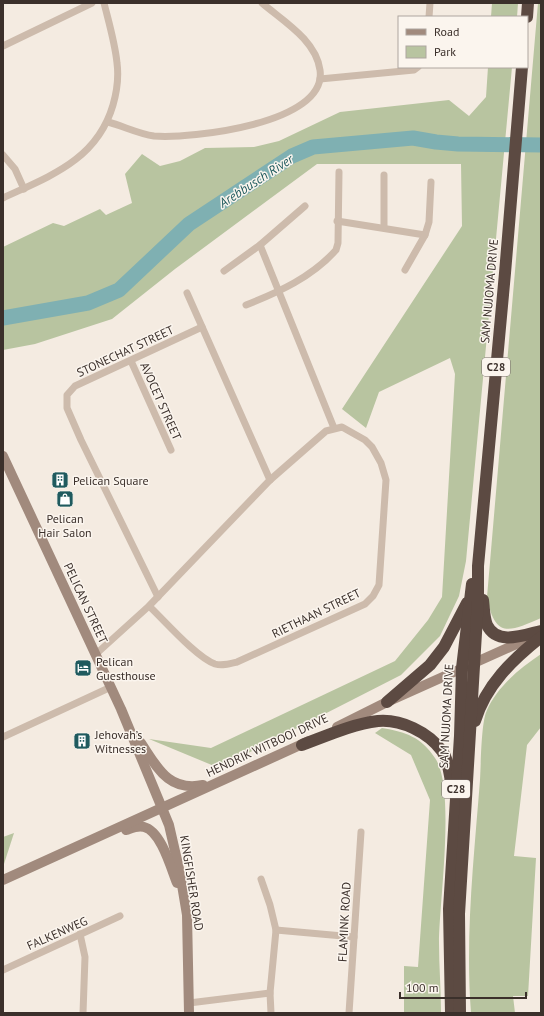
<svg xmlns="http://www.w3.org/2000/svg" width="544" height="1016" viewBox="0 0 544 1016" font-family="'PT Sans',sans-serif">
  <style>
    .green { fill: #b8c4a0 }
    .lines { fill: none; stroke-linecap: round; stroke-linejoin: round }
    .river { stroke: #7fb0b2; stroke-width: 15 }
    .street { stroke: #cdbbac; stroke-width: 7 }
    .secondary { stroke: #a18a7d; stroke-width: 10 }
    .highway { stroke: #5c4a42; stroke-width: 12 }
    .labels { text-anchor: middle; dominant-baseline: central; stroke-width: 3; stroke-linejoin: round; paint-order: stroke }
    .shield { fill: #fbf5ee; stroke: #756b66; stroke-width: 1 }
    .shield-label { font-size: 11px; font-weight: bold; fill: #3b302b }
    .street-label { font-size: 12px; fill: #3b302b; stroke: #fbf5ee }
    .poi-label { font-size: 12px; fill: #3b302b; stroke: #fbf5ee; text-anchor: start }
    .water-label { font-size: 13px; font-style: italic; fill: #1f5a5e; stroke: #fbf5ee }
  </style>
  <rect width="100%" height="100%" fill="#f4ebe1"/>
  <!-- green -->
  <g class="green">
    <path d="M492,3H518L517,17H491Z"/>
    <path d="M538,3H541V618C509,632 495,639 487,597Z"/>
    <path d="M488,67H512L466,561L459,596L440,636L401,675L219,768L149,739L211,748L395,661L428,620L442,597L455,374L450,358L379,392L366,428L342,409L462,226L461,164H317L175,269L112,319L35,344L3,350V247L53,223L64,226L100,209L106,215L132,203L125,174L142,154L160,166L180,161L205,148L254,147L279,141L340,112L449,100L469,116L486,97Z"/>
    <path d="M541,654V727L527,745L514,856L536,858L528,996H513L515,1013H471C465,936 474,857 480,780C481,764 481,722 487,710C498,686 520,668 541,654Z"/>
    <path d="M382,728C406,732 421,737 435,758C456,788 439,903 439,943C439,966 441,990 441,1013H404V966L418,967L430,800L411,755L375,733Z"/>
    <path d="M14,833L3,867V837Z"/>
  </g>
  <g class="lines">
    <!-- river -->
    <path class="river" d="M3,318L88,303L119,290L189,224L292,156L313,147L413,138L436,142L458,144L541,145"/>
    <!-- street -->
    <g class="street">
      <path d="M429,17L430,3"/>
      <path d="M3,46L92,3"/>
      <path d="M320,79L414,70L418,67"/>
      <path d="M108,122C123,126 139,134 154,136C190,139 328,124 320,70C316,40 283,21 262,3"/>
      <path d="M3,155L15,169L24,189"/>
      <path d="M3,198C50,176 97,160 113,105C117,91 119,78 117,63C115,43 109,23 104,3"/>
      <path d="M337,221L425,235"/>
      <path d="M384,227V175"/>
      <path d="M260,245L334,428"/>
      <path d="M405,270L425,235L429,222L431,182"/>
      <path d="M224,271L260,245L305,206"/>
      <path d="M187,293L270,480"/>
      <path d="M246,305C279,292 312,277 336,250L338,243L339,172"/>
      <path d="M131,361L171,450"/>
      <path d="M158,597L81,440L67,408V395L75,386L202,327"/>
      <path d="M96,654L149,606L270,480L326,431L342,427L365,440L372,447L381,463L386,480L379,585L373,596L365,604L237,662C229,664 222,666 215,664C197,658 164,620 149,606"/>
      <path d="M3,737L111,687"/>
      <path d="M261,879L270,905L276,930L270,993L271,1013"/>
      <path d="M276,930L354,937"/>
      <path d="M80,934L85,957L83,1013"/>
      <path d="M3,970L120,916"/>
      <path d="M189,1003L270,993"/>
      <path d="M349,1013L361,832"/>
    </g>
    <!-- secondary -->
    <g class="secondary">
      <path d="M3,456L121,709L169,825L180,873L187,915L189,1013"/>
      <path d="M337,727L387,702L532,637"/>
      <path d="M141,743C157,767 168,792 203,785"/>
      <path d="M126,830C132,828 138,825 144,827C161,831 171,868 177,883"/>
      <path d="M3,880L309,741"/>
    </g>
    <!-- highway -->
    <g class="highway">
      <path d="M527,17L528,3"/>
      <path d="M483,600C484,608 484,618 487,625C497,646 524,635 541,631"/>
      <path d="M387,702L430,665L444,647L467,603"/>
      <path d="M475,721C486,685 512,660 541,637"/>
      <path d="M302,745C326,736 352,724 378,721C401,719 428,732 442,751C449,760 449,774 452,786"/>
      <path d="M451,1013L449,909L460,736L462,668L472,584"/>
      <path d="M460,1013L459,914L478,600V566L505,273L522,67"/>
    </g>
  </g>
  <!-- icons -->
  <defs>
    <g id="building-square" transform="scale(0.9)"><rect x="-9" y="-9" width="18" height="18" rx="4" fill="#1f5a5e" stroke="#fbf5ee"/><path d="M-4-6H4V6H1V3H-1V6H-4ZM-2.5-4.3h1.7v1.8h-1.7ZM.8-4.3h1.7v1.8H.8ZM-2.5-1h1.7V.8h-1.7ZM.8-1h1.7V.8H.8Z" fill="#fff"/></g>
    <g id="shop-square" transform="scale(0.9)"><rect x="-9" y="-9" width="18" height="18" rx="4" fill="#1f5a5e" stroke="#fbf5ee"/><path d="M-5-2.5h2.3a2.7 3.5 0 0 1 5.4 0H5L5.5 6h-11ZM-1.5-2.5h3a1.5 2.3 0 0 0-3 0Z" fill="#fff"/></g>
    <g id="hotel-square" transform="scale(0.9)"><rect x="-9" y="-9" width="18" height="18" rx="4" fill="#1f5a5e" stroke="#fbf5ee"/><path d="M-6-4.5h1.5V1H6V5H4.5V3h-9V5H-6ZM-4 0a1.8 1.8 0 1 1 3.6 0ZM.5 0V-2.5h3Q6-2.5 6 0Z" fill="#fff"/></g>
  </defs>
  <g fill-rule="evenodd">
    <use href="#building-square" x="60" y="480"/>
    <use href="#shop-square" x="65" y="499"/>
    <use href="#hotel-square" x="83" y="668"/>
    <use href="#building-square" x="82" y="741"/>
  </g>
  <g class="labels">
    <!-- shield labels -->
    <g class="shield">
      <rect x="482" y="358" width="28" height="18" rx="3"/>
      <rect x="442" y="780" width="28" height="18" rx="3"/>
    </g>
    <g class="shield-label">
      <text x="496" y="367">C28</text>
      <text x="456" y="789">C28</text>
    </g>
    <!-- street labels -->
    <g class="street-label">
      <text transform="translate(489 291) rotate(-85)">SAM NUJOMA DRIVE</text>
      <text transform="translate(125 351) rotate(-25)">STONECHAT STREET</text>
      <text transform="translate(161 401) rotate(66)">AVOCET STREET</text>
      <text transform="translate(86 603) rotate(65)">PELICAN STREET</text>
      <text transform="translate(316 613) rotate(-26)">RIETHAAN STREET</text>
      <text transform="translate(446 716) rotate(-87)">SAM NUJOMA DRIVE</text>
      <text transform="translate(267 745) rotate(-25)">HENDRIK WITBOOI DRIVE</text>
      <text transform="translate(192 883) rotate(81)">KINGFISHER ROAD</text>
      <text transform="translate(344 922) rotate(-87)">FLAMINK ROAD</text>
      <text transform="translate(57 933) rotate(-24)">FALKENWEG</text>
    </g>
    <!-- poi labels -->
    <g class="poi-label">
      <text x="73" y="480">Pelican Square</text>
      <text x="65" y="518" text-anchor="middle">Pelican<tspan x="65" dy="14">Hair Salon</tspan></text>
      <text x="96" y="661">Pelican<tspan x="96" dy="14">Guesthouse</tspan></text>
      <text x="95" y="734">Jehovah’s<tspan x="95" dy="14">Witnesses</tspan></text>
    </g>
    <!-- water labels -->
    <g class="water-label">
      <text transform="translate(256 181) rotate(-33)">Arebbusch River</text>
    </g>
  </g>
  <!-- border -->
  <rect width="544" height="1016" fill="none" stroke="#3b302b" stroke-width="8"/>
  <!-- legend -->
  <rect x="398" y="16" width="130" height="52" fill="#fbf5ee" stroke="#aea6a0"/>
  <rect x="406" y="29" width="20" height="6" fill="#a18a7d" stroke="#aea6a0"/>
  <text x="434" y="36" font-size="12" fill="#3b302b">Road</text>
  <rect x="406" y="46" width="20" height="12" fill="#b8c4a0" stroke="#aea6a0"/>
  <text x="434" y="56" font-size="12" fill="#3b302b">Park</text>
  <!-- scale -->
  <path d="M400 992v6h126v-6" fill="none" stroke="#3b302b" stroke-width="2"/>
  <text x="406" y="992" font-size="12" fill="#3b302b" stroke="#fbf5ee" stroke-width="3" paint-order="stroke">100 m</text>
</svg>
